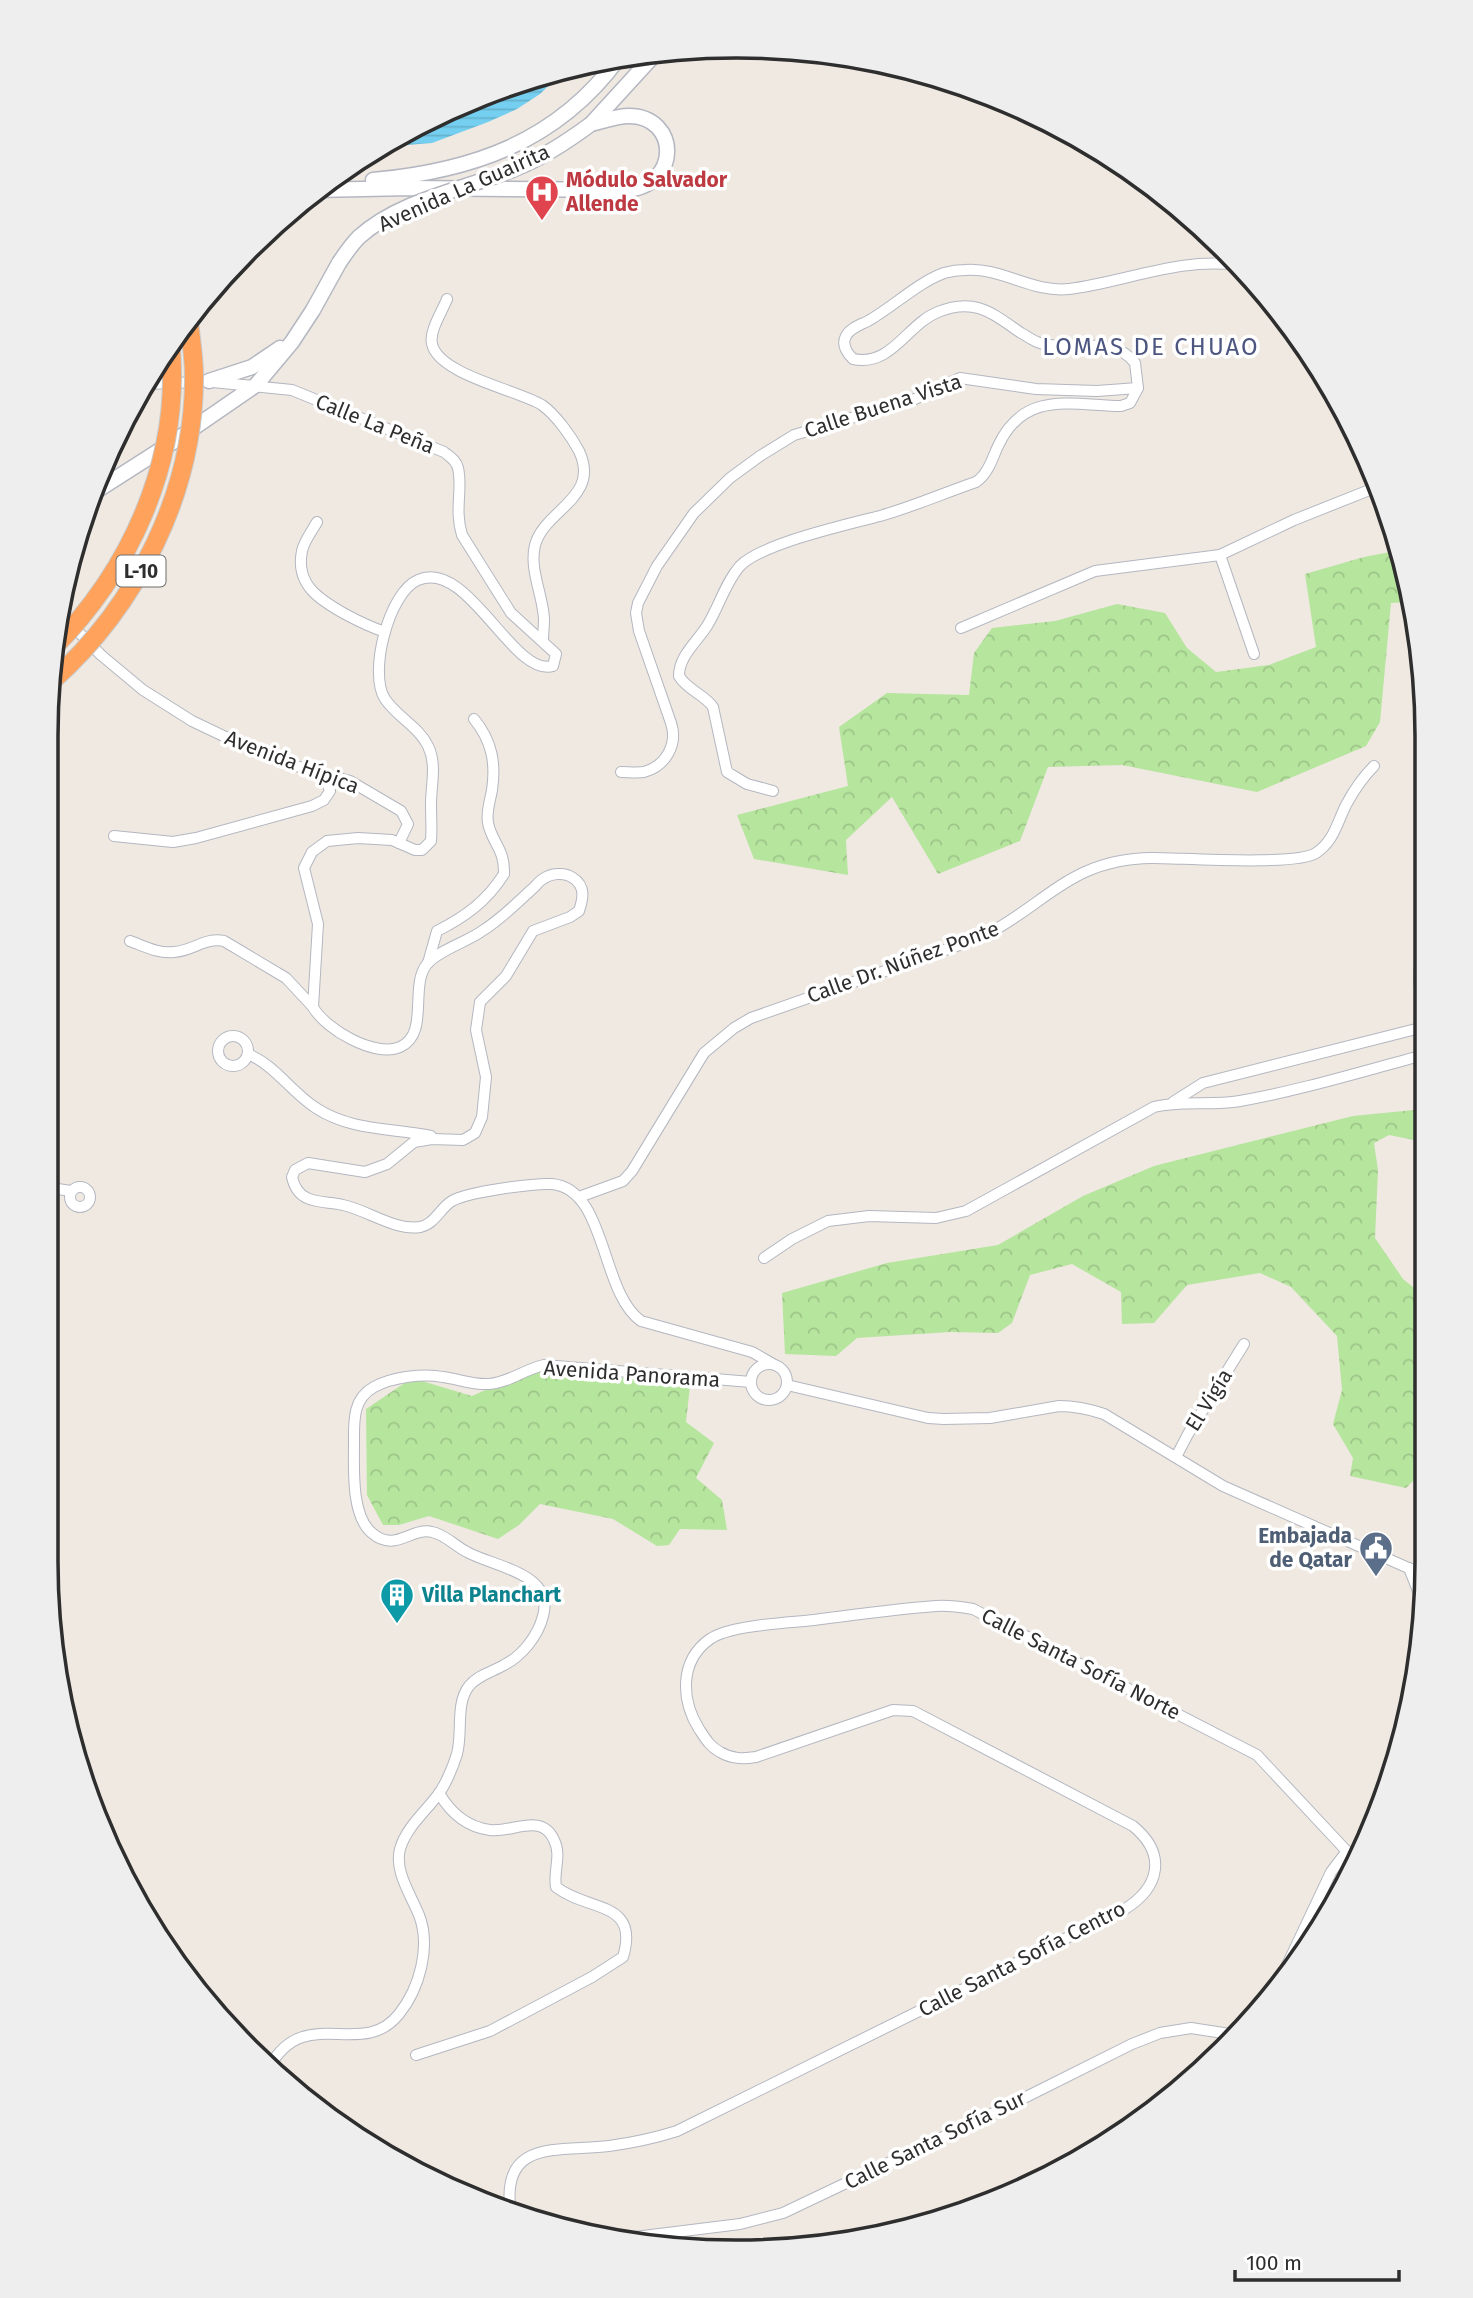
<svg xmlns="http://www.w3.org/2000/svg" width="1473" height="2298" viewBox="0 0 1473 2298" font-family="'Fira Sans',sans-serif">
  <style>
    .forest { fill: url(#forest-crowns) }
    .water { fill: url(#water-rules) }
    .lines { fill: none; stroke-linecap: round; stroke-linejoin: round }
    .stream { stroke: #75cff0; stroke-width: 3.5 }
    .street-casing { stroke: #b4b7c1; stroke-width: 12 }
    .secondary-casing { stroke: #b4b7c1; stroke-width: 17 }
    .street { stroke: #fff; stroke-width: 10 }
    .secondary { stroke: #fff; stroke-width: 14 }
    .secondary-bridge-casing { stroke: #b4b7c1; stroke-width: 17; stroke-linecap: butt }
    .highway-bridge-casing { stroke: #c9c9c9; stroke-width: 20; stroke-linecap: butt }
    .secondary-bridge { stroke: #fff; stroke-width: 14 }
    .highway-bridge { stroke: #ffa35c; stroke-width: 18 }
    .labels { text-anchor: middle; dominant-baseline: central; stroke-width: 7; stroke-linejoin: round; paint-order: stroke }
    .shield { fill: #fff; stroke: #6d6d6d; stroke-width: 2 }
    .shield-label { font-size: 19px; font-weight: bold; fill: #2e2e2e }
    .health-label { font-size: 21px; font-weight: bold; fill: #be3a42; stroke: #fff; text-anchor: start }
    .street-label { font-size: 21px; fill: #2e2e2e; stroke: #fff }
    .service-label { font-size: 21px; font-weight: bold; fill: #4e5e75; stroke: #fff; text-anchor: end }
    .culture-label { font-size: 21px; font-weight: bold; fill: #0d838f; stroke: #fff; text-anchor: start }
    .quarter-label { font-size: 24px; letter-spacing: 2px; fill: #4d5680; stroke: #fff }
    .rim { fill: none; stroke: #2e2e2e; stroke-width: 3.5 }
  </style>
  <defs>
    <pattern id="forest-crowns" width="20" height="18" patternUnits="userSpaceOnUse" patternTransform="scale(1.75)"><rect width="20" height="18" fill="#b6e59e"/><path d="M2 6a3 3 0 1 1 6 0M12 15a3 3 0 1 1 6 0" fill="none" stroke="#9dc588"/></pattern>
    <pattern id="water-rules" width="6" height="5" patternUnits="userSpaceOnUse" patternTransform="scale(1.75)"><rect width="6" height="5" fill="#75cff0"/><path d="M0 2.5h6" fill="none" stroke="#66b2ce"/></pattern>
  </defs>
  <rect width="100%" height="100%" fill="#efe9e1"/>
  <!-- forest -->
  <g class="forest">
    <path d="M1401,550L1411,602L1391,603L1380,722L1366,746L1257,792L1122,765L1048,767L1020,841L938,874L892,797L846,840L848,875L754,859L737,815L848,786L839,727L887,693L969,695L974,653L992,628L1055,621L1117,604L1165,613L1187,648L1216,672L1269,665L1316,647L1305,574L1364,557Z"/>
    <path d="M1424,1109V1142L1389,1135L1374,1143L1378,1170L1375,1238L1403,1279L1423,1295L1422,1472L1406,1488L1350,1476L1353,1458L1333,1424L1342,1390L1337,1336L1291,1287L1260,1273L1187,1285L1154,1323L1122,1324L1121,1292L1072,1264L1030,1275L1012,1323L998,1333L950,1332L857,1338L836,1356L785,1354L782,1293L887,1263L998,1245L1083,1196L1154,1166L1353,1116Z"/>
    <path d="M537,1367L690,1386L686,1422L714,1443L696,1478L722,1500L727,1530L680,1529L669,1545L657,1546L613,1519L540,1504L519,1525L498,1539L429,1516L399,1525H383L367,1495L366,1409L412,1378L472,1396Z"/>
  </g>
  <!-- water -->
  <path class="water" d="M568,67L540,94L517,109L488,122L432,143L382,147L431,117L557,69Z"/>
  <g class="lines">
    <!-- stream -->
    <path class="stream" d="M128,414L147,391L152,378"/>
    <!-- street casing -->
    <g class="street-casing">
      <g id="street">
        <path d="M447,299C442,312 429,331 432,344C439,375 518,390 542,405C556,415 571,436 579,451C601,498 545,509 535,545C529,570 543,595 544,619C544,626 543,634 543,641"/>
        <path d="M213,382L292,390L444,452C450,457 456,460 458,468C463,489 454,509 462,535L511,613L556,654L553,666C513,678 468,558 418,580C389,592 368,673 385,699C397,717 419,727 428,746C437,764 431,785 431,804C431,816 432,828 431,841L422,850H415L392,840L358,838L327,841L312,852L304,868L318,924L313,1007C325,1029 375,1058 400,1047C430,1034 409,986 427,964C439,950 467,942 482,931C500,920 516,904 531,890C535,887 539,881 543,879C551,873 565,872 573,878C586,886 583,899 579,911L570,917L533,931L506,976L480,1002L476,1030L486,1077L482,1117L475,1133L463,1140L432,1139L414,1142L387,1164L365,1172L308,1163L295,1170L292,1177C294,1186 298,1194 307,1198C317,1203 332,1202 343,1205C367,1210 395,1231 420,1227C435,1224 440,1208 452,1201C467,1192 534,1183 552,1184C607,1189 600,1292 641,1321L752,1352L773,1364"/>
        <path d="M148,384L198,382"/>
        <path d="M317,522C312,531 304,541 302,551C295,585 320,600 345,614C358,621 370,627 385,632"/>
        <path d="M1220,555L1254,654"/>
        <path d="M58,611L101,655L143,690L192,721L259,753L289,764L350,781L401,811L408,824L399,843"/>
        <path d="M961,628L1095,571L1220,555L1294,520L1377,487"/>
        <path d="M621,772C628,772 637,773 644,772C666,766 678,744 671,723L639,631L636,613L638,603L657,566L694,513L730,478L760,456L794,435L915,399L960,378L1036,389L1097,391L1138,388"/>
        <path d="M773,791L747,784L727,772L713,707C704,694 687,690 679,676C679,656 696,643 707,626C719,607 725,583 740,566C761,544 848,524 880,516C912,507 944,493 976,482C988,474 992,459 998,446C1024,390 1070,405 1121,406L1130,403L1138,388L1135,363C1112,333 1071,353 1040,343C1033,341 1027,336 1021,333C992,313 975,297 938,312C907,324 892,367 853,359C847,353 841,345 846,336C850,328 860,325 868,321C893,307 917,283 944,273C951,271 959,270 965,270C1002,267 1031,293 1069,289C1125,282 1180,257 1237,265"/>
        <path d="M114,836L173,842L196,838L312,806L324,800L330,791L323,772"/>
        <path d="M130,941C144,946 158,954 174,952C193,951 205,937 224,941L286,978L313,1007"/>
        <path d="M428,963L437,931C465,917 487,901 504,874C505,849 492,843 488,823C486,811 490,802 492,790C496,763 492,741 474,719"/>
        <path d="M1425,1006C1417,987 1417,968 1425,948"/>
        <circle cx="233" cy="1051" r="15"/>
        <path d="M248,1054C276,1066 291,1092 316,1108C351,1131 392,1128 431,1136"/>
        <path d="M1173,1102L1203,1083L1424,1027"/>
        <circle cx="80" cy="1197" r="10"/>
        <path d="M51,1188L71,1191"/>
        <path d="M579,1197L623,1181L632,1171L704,1053L734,1028L751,1018L982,937C1047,904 1070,859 1152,858C1182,858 1296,866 1316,853C1334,841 1337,823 1346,805C1354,790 1362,778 1374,766"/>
        <path d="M764,1258L792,1239L828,1221L869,1216L936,1218L966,1211L1154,1107C1182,1100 1211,1106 1240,1101C1302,1090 1363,1071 1424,1055"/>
        <circle cx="769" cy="1382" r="18"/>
        <path d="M787,1385L928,1418L944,1419L990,1418L1059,1406C1076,1406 1089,1409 1104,1414L1223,1486L1422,1574"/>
        <path d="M1176,1457L1188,1434L1244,1344"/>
        <path d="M1409,1568L1422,1601"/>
        <path d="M1279,1982L1331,1872L1347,1851"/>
        <path d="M416,2055L490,2031L592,1977L623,1957C640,1900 588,1912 556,1887C553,1870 562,1856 554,1840C542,1812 512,1833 490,1830C467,1827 450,1812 439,1793"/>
        <path d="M269,2068C304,2002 362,2061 399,2014C420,1988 431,1946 419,1915C411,1895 394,1871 400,1849C406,1828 424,1813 437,1796C445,1786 453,1767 457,1754C463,1733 455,1704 469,1686C478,1675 492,1672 504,1665C522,1656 538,1636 543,1616C555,1573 494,1567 467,1552C455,1546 446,1535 432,1532C411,1527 395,1553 372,1533C351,1516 354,1468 354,1444C354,1422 352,1399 374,1387C392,1377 424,1373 443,1377C459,1379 472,1385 489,1384C508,1383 525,1369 544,1365L751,1382"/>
        <path d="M511,2214C499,2138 558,2152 609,2146C631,2143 655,2138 677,2131L1125,1909C1160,1887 1167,1854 1133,1826L913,1711L893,1710L756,1757C743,1759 732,1759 720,1752C710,1747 705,1738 699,1729C681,1700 679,1661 710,1639C730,1625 788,1623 814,1620C854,1615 895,1609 936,1606C948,1605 961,1607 973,1609L1257,1755L1356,1861"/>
        <path d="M627,2238L740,2224L783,2213L1004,2108L1132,2044L1160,2033L1191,2028L1236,2035"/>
      </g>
    </g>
    <!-- secondary casing -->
    <g class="secondary-casing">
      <g id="secondary">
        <path d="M592,123L656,53"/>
        <path d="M373,180C472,171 557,142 618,59"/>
        <path d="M314,190L411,188L625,190C682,186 679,116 629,116C617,116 603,121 591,124"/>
        <path d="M209,381L252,367L280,348"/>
        <path d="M93,493L176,440L256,385L292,342L313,310L339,263"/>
      </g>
    </g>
    <!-- street -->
    <use href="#street" class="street"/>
    <!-- secondary -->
    <use href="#secondary" class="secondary"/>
    <!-- secondary-bridge casing -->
    <g class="secondary-bridge-casing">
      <path id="secondary-bridge" d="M339,263C345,254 351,245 359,237C401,199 467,189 517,168C544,157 568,141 591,124"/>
    </g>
    <!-- highway-bridge casing -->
    <g class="highway-bridge-casing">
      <g id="highway-bridge">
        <path d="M51,650C130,572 180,462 171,350"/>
        <path d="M51,682C137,606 195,491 194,375C194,358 191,340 189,322"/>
      </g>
    </g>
    <!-- secondary-bridge -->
    <use href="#secondary-bridge" class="secondary-bridge"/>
    <!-- highway-bridge -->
    <use href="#highway-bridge" class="highway-bridge"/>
  </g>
  <!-- icons -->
  <defs>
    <g id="hospital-pin" transform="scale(1.75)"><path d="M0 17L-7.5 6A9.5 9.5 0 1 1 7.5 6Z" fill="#e0444e" stroke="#fff"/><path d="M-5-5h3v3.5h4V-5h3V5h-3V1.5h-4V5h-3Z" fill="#fff"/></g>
    <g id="civic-pin" transform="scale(1.75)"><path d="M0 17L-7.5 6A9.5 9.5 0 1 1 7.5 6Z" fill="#5c6f8a" stroke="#fff"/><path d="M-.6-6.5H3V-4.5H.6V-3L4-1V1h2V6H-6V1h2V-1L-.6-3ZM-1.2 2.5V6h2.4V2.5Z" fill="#fff"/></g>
    <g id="building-pin" transform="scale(1.75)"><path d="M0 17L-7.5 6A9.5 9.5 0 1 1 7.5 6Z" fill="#0f9aa8" stroke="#fff"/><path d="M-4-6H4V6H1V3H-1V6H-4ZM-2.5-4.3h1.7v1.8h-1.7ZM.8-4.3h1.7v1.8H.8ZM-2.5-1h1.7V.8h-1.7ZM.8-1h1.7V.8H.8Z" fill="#fff"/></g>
  </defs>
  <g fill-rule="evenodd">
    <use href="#hospital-pin" x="542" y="192"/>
    <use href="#civic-pin" x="1376" y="1548"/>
    <use href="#building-pin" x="397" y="1595"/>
  </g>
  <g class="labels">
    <!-- shield labels -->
    <rect class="shield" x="116.5" y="555.5" width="49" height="31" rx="5"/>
    <g class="shield-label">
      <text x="141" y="571">L-10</text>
    </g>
    <!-- health labels -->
    <g class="health-label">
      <text x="566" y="180">Módulo Salvador<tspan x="566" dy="24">Allende</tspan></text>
    </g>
    <!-- street labels -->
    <g class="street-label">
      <text transform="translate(464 188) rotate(-24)">Avenida La Guairita</text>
      <text transform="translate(883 406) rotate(-18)">Calle Buena Vista</text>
      <text transform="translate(375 424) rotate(22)">Calle La Peña</text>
      <text transform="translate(292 762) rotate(21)">Avenida Hípica</text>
      <text transform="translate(903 962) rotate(-20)">Calle Dr. Núñez Ponte</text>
      <text transform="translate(632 1374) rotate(4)">Avenida Panorama</text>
      <text transform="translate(1209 1400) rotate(-58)">El Vigía</text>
      <text transform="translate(1081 1664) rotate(27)">Calle Santa Sofía Norte</text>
      <text transform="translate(1022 1959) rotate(-27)">Calle Santa Sofía Centro</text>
      <text transform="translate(935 2140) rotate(-26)">Calle Santa Sofía Sur</text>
    </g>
    <!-- service labels -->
    <g class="service-label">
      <text x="1352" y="1536">Embajada<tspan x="1352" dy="24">de Qatar</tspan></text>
    </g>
    <!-- culture labels -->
    <g class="culture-label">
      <text x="422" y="1595">Villa Planchart</text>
    </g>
    <!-- quarter labels -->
    <g class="quarter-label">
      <text x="1151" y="347">LOMAS DE CHUAO</text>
    </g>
  </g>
  <!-- crop -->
  <path d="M0 0H1473V2298H0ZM736 58H737A678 678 0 0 1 1415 736V1562A678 678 0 0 1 737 2240H736A678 678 0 0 1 58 1562V736A678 678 0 0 1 736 58Z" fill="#eee" fill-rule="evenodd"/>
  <path class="rim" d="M736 58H737A678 678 0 0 1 1415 736V1562A678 678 0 0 1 737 2240H736A678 678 0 0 1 58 1562V736A678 678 0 0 1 736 58Z"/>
  <!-- scale -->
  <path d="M1235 2270v10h164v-10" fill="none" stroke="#2e2e2e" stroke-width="3.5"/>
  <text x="1246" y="2270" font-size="21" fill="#2e2e2e" stroke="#ffffff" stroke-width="5" paint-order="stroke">100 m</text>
</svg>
